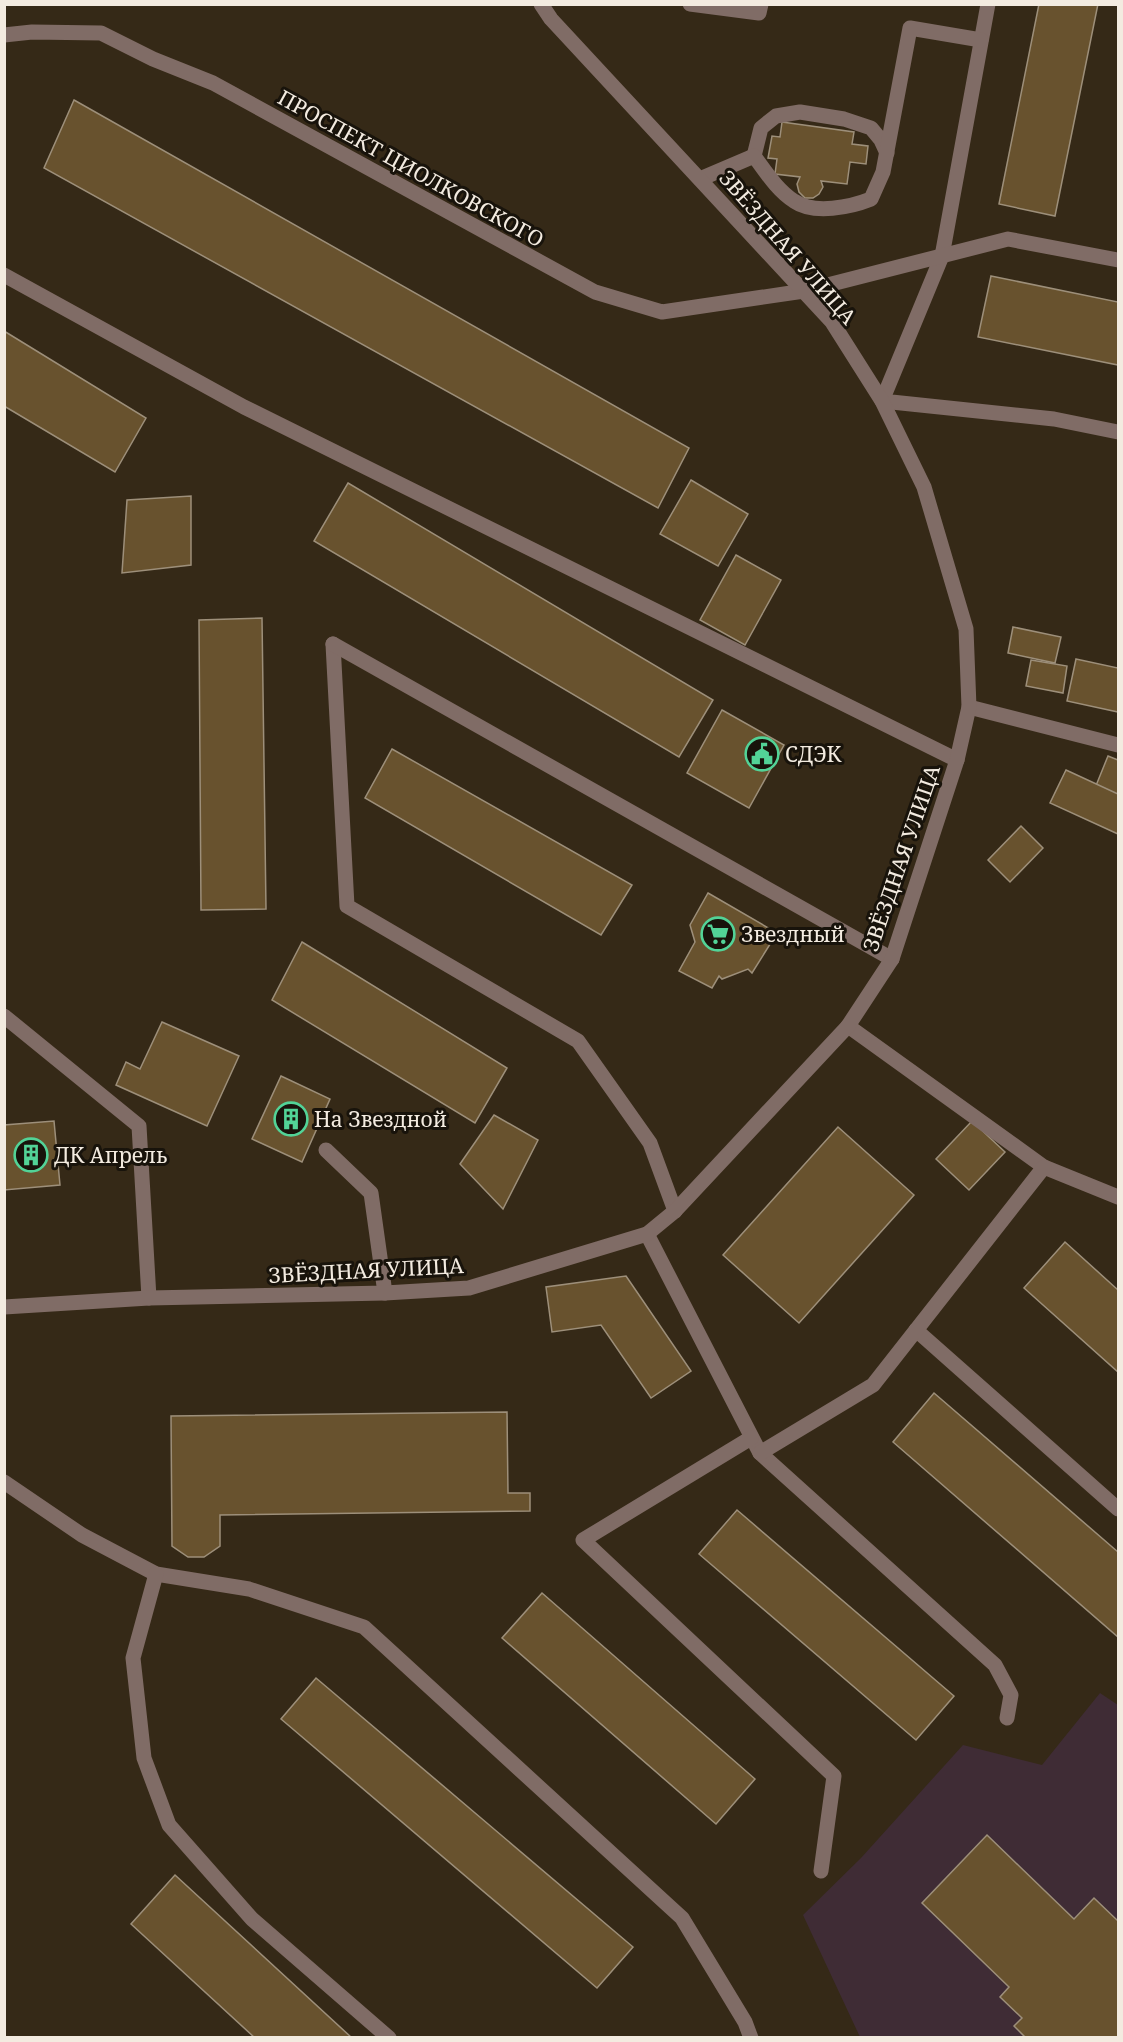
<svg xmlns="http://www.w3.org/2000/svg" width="1123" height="2042" viewBox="0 0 1123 2042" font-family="'Noto Serif',serif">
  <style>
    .education { fill: #3f2c35 }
    .building { fill: #68522e; stroke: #9d8f7a; stroke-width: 1.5 }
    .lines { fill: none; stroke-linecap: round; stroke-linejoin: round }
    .minor { stroke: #806c66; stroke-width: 15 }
    .labels { text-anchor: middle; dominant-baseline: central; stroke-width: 6; stroke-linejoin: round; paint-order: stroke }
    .street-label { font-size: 21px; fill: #f3ebe0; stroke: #18130b }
    .poi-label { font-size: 21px; fill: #f3ebe0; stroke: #18130b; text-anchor: start }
  </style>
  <rect width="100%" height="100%" fill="#352917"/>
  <!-- education -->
  <path class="education" d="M1100,1693L1118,1705V2037H860L803,1915L861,1858L963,1745L1042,1765Z"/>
  <!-- building -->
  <g class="building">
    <path d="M1039,4H1098L1055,216L999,204Z"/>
    <path d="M74,100L689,448L658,508L44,168Z"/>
    <path d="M782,122L854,132L852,144L868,146L866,164L850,162L847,184L821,181L823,187L819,194L813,198H805L799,192L797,184L800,177L775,174L777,159L768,158L772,136L780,137Z"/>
    <path d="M991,276L1118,302V365L978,337Z"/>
    <path d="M4,331L146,418L115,472L4,406Z"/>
    <path d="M691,480L748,514L718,566L660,534Z"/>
    <path d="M348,483L713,700L679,757L314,541Z"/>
    <path d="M191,496V565L122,573L127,500Z"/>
    <path d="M736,555L781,580L745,645L700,620Z"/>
    <path d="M262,618L266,909L201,910L199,620Z"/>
    <path d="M1013,627L1061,637L1055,663L1008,653Z"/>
    <path d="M1076,659L1118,668V712L1067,701Z"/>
    <path d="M1031,660L1067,666L1063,693L1026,686Z"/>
    <path d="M722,710L784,745L749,808L687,773Z"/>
    <path d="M392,749L632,885L601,935L365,798Z"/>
    <path d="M1108,756L1118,760V797L1095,788Z"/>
    <path d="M1066,770L1118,794V834L1050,803Z"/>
    <path d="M1021,826L1043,848L1010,882L988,860Z"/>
    <path d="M708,893L777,933L752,973L748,969L722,979L719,976L712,988L679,971L695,942L690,925Z"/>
    <path d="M302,942L507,1068L475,1123L272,1000Z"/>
    <path d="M162,1022L239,1056L207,1126L116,1085L126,1062L140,1069Z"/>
    <path d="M281,1076L330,1099L302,1162L252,1139Z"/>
    <path d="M494,1115L538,1140L503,1209L460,1164Z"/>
    <path d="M54,1121L60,1185L4,1190V1125Z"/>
    <path d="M972,1121L1005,1152L969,1190L936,1159Z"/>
    <path d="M838,1127L914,1195L799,1323L723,1255Z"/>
    <path d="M1065,1242L1118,1290V1372L1024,1288Z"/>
    <path d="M626,1276L691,1371L651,1398L601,1325L552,1332L546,1287Z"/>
    <path d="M934,1393L1118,1552V1637L893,1442Z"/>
    <path d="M507,1412L508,1493H530V1511L220,1515V1546L204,1557H188L172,1546L171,1416Z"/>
    <path d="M737,1510L954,1696L916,1740L699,1554Z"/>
    <path d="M542,1593L755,1779L716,1824L502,1638Z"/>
    <path d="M316,1678L633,1947L597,1988L281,1719Z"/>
    <path d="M987,1835L1074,1919L1094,1898L1118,1921V2038H1026L1014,2026L1022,2018L1000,1997L1009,1987L922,1903Z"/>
    <path d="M175,1875L352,2038H255L131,1924Z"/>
  </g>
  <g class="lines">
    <!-- minor -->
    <g class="minor">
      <path d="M690,4L759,13L761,4"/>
      <path d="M988,4L942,256L882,401L1054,419L1118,432"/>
      <path d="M4,35L32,32L101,33L153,59L213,83L595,292L662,312L804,291L1008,239L1118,260"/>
      <path d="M754,156L761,128L776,116L800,112L844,119L871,128L881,140L887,153"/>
      <path d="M700,179L754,156C766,172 777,190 794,201C814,215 851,207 871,199L883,172L910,28L981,40"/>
      <path d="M4,275L244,407L957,760"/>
      <path d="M333,644L347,906L578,1041L650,1143L675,1211"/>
      <path d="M333,644L892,959"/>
      <path d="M969,707L1118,745"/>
      <path d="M4,1016L139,1126L149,1298"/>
      <path d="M848,1026L1044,1167L1118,1197"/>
      <path d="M326,1150L371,1193L385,1293"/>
      <path d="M647,1234L760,1453L995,1665L1011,1695L1007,1718"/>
      <path d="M4,1307L149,1298L385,1293L469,1288L647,1234L675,1211L848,1026L892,959L957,760L969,707L966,629L924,487L882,401L832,322L551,19L541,4"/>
      <path d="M916,1330L1118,1509"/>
      <path d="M751,1438L583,1540L834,1776L821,1871"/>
      <path d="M760,1453L873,1385L1044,1167"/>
      <path d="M4,1482L82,1535L156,1574L249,1589L364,1627L682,1918L745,2022L751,2038"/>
      <path d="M156,1574L133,1658L144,1758L169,1825L252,1919L389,2038"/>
    </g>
  </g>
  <!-- icons -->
  <defs>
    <g id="civic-ring" transform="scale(1.725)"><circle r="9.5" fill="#18130b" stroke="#52d397" stroke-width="1.5"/><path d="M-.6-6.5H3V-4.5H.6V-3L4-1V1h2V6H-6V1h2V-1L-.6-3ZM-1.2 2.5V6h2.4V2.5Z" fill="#52d397"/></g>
    <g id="supermarket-ring" transform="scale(1.725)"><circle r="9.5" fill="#18130b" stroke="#52d397" stroke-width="1.5"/><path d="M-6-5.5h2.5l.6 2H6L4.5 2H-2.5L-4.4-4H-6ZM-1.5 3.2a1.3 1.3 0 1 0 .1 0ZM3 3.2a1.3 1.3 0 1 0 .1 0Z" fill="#52d397"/></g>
    <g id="building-ring" transform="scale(1.725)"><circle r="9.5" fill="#18130b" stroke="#52d397" stroke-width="1.5"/><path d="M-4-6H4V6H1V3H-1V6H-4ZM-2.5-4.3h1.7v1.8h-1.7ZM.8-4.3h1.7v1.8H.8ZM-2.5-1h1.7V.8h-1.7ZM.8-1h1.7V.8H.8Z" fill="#52d397"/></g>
  </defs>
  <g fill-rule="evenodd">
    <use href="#civic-ring" x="762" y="754"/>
    <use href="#supermarket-ring" x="718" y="934"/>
    <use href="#building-ring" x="291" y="1119"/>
    <use href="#building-ring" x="31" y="1155"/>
  </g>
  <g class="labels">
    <!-- street labels -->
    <g class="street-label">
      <text transform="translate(411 168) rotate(29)">ПРОСПЕКТ ЦИОЛКОВСКОГО</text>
      <text transform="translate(788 247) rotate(49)">ЗВЁЗДНАЯ УЛИЦА</text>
      <text transform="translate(901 858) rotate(-71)">ЗВЁЗДНАЯ УЛИЦА</text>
      <text transform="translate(366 1270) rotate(-3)">ЗВЁЗДНАЯ УЛИЦА</text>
    </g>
    <!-- poi labels -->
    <g class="poi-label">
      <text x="785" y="754">СДЭК</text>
      <text x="741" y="934">Звездный</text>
      <text x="314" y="1119">На Звездной</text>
      <text x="54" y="1155">ДК Апрель</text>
    </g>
  </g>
  <!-- border -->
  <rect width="1123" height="2042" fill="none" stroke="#f3ebe0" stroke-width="12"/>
</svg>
